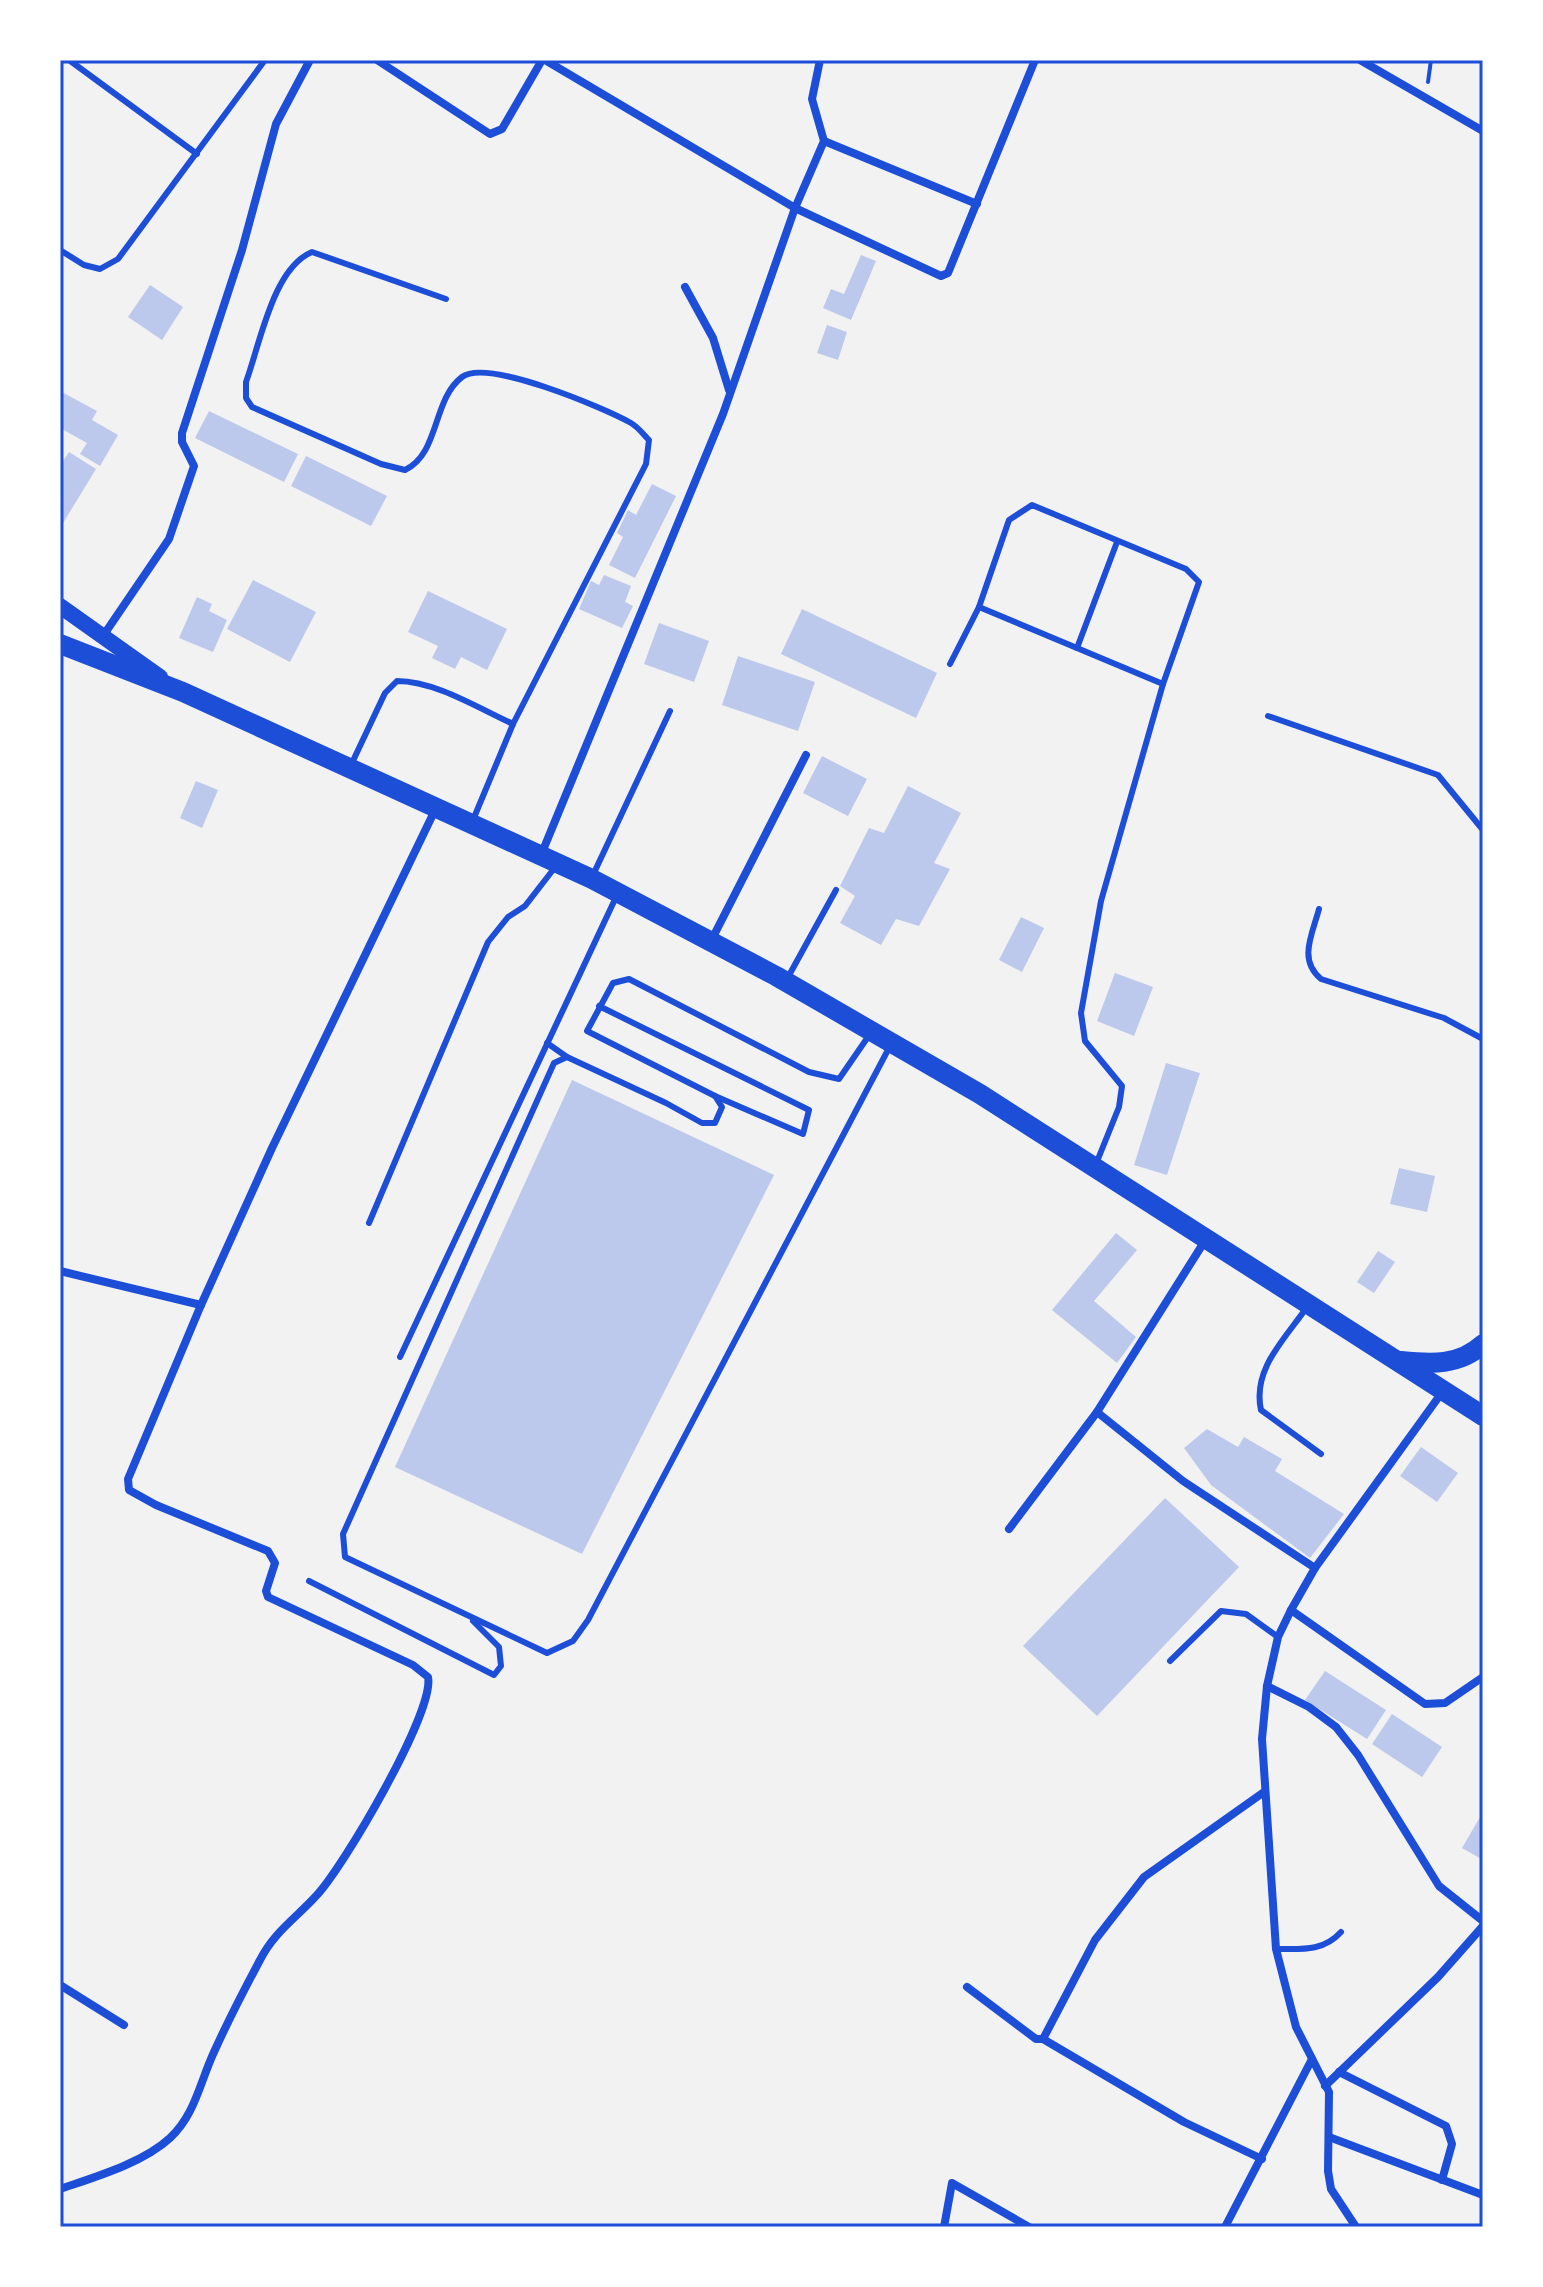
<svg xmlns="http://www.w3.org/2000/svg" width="1543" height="2287" viewBox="0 0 1543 2287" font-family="Roboto,sans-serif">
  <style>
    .building { fill: #bdc9ec }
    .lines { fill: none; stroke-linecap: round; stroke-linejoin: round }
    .path { stroke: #1d4ed8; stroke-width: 4 }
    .service { stroke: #1d4ed8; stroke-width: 6 }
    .minor { stroke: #1d4ed8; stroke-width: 8 }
    .secondary { stroke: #1d4ed8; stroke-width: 16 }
    .trunk { stroke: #1d4ed8; stroke-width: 20 }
    .neatline { fill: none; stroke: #1d4ed8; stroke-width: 3 }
  </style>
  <rect width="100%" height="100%" fill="#f2f2f2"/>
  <!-- building -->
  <g class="building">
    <path d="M861,255L876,261L851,320L823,308L831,289L844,294Z"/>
    <path d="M150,285L183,307L162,340L128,317Z"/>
    <path d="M827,325L847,332L838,360L817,353Z"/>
    <path d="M60,391L97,411L92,420L118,435L100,466L80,454L87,443L60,428Z"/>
    <path d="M209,411L298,454L284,482L195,438Z"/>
    <path d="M69,452L96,469L60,528V466Z"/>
    <path d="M306,456L387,496L371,526L291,486Z"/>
    <path d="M652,484L676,496L635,578L609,565L623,537L617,533L628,510L636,515Z"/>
    <path d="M604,575L631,586L625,602L633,606L622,628L579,609L591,581L599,585Z"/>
    <path d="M253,580L316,612L290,662L227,629Z"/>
    <path d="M428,591L507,629L487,670L461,657L455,669L432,658L438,646L408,632Z"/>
    <path d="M197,597L212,604L209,611L227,620L213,652L179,638Z"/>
    <path d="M802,609L937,673L916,718L781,654Z"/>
    <path d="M659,623L709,641L694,682L644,664Z"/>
    <path d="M738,656L815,682L798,731L722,705Z"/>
    <path d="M822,756L867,779L848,816L803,793Z"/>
    <path d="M196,781L218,790L202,828L180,818Z"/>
    <path d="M908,786L961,813L934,863L950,869L919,926L896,919L881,945L840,923L855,896L840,886L869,828L884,833Z"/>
    <path d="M1021,917L1044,928L1022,972L999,960Z"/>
    <path d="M1115,973L1153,987L1134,1036L1097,1021Z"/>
    <path d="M1166,1063L1200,1073L1167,1175L1134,1165Z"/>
    <path d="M572,1080L774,1175L582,1554L395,1467Z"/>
    <path d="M1399,1168L1435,1176L1427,1212L1390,1204Z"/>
    <path d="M1116,1233L1137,1250L1094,1301L1136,1337L1117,1363L1052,1310Z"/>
    <path d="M1378,1251L1395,1262L1374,1293L1357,1282Z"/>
    <path d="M1207,1429L1238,1447L1244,1437L1282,1459L1275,1471L1344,1514L1310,1558L1211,1485L1184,1448Z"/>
    <path d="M1421,1447L1458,1473L1437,1502L1400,1476Z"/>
    <path d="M1165,1498L1239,1567L1097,1716L1023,1646Z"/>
    <path d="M1325,1671L1386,1710L1367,1739L1305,1700Z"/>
    <path d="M1392,1714L1442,1747L1422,1777L1372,1744Z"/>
    <path d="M1483,1812V1860L1462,1848Z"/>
  </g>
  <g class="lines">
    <!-- path -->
    <path class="path" d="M1428,82L1431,60"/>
    <!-- service -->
    <g class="service">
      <path d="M69,60L197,154"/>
      <path d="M60,250L84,265L100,269L118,259L265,60"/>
      <path d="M446,299L312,252C273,268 260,344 246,382V398L252,407L381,464L405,470C440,453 432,400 462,377C487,358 604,408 631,423C638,427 643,434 649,440L646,464L513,724L473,820"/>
      <path d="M979,607L1163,684"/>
      <path d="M1077,648L1117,542"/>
      <path d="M950,664L979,607L1009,520L1032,505L1186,569L1199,582L1163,684L1101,901L1081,1013L1085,1041L1122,1086L1119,1107L1096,1164"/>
      <path d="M1268,716L1438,775L1483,830"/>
      <path d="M351,765L385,693L397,681C435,681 478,708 513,724"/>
      <path d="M593,875L670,711"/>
      <path d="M1319,909C1312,935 1298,960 1321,979L1444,1018L1483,1039"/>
      <path d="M787,979L836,890"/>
      <path d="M599,1006L809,1110L803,1134L715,1096L587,1031L613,983L629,979L809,1072L839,1079L870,1034"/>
      <path d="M547,1043L567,1057"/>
      <path d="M715,1096L722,1107L715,1123H702L666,1103L567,1057L554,1063L343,1534L345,1557L547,1653L573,1641L588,1620L890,1046"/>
      <path d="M369,1223L488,942L508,917L525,906L556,866"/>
      <path d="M1307,1307C1285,1339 1252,1369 1261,1410L1321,1454"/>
      <path d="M400,1357L617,895"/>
      <path d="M309,1581L494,1675L501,1666L499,1647L473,1621"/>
      <path d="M1170,1661L1221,1611L1246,1614L1278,1637"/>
      <path d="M1276,1949C1301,1949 1323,1952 1341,1932"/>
    </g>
    <!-- minor -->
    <g class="minor">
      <path d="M377,60L490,134L502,129L542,60"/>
      <path d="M545,60L795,208L941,276L948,273L1035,60"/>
      <path d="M1360,60L1483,131"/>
      <path d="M824,141L977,204"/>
      <path d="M685,287L713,338L729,390"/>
      <path d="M103,636L169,539L194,466L182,442V433L242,250L276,124L310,60"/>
      <path d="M541,855L723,414L795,208L824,141L812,99L820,60"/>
      <path d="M711,941L806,755"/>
      <path d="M60,1271L201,1305"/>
      <path d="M1097,1412L1183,1481L1315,1568"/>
      <path d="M1009,1529L1097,1412L1206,1239"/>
      <path d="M1291,1610L1425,1704L1445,1703L1483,1677"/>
      <path d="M1267,1686L1309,1707L1336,1727L1358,1755L1439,1886L1483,1921"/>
      <path d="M60,1985L124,2025"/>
      <path d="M967,1987L1036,2039H1043L1184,2122L1262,2159"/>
      <path d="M1043,2039L1095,1940L1144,1877L1264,1792"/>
      <path d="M1339,2072L1446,2126L1452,2144L1442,2180"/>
      <path d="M1325,2086L1438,1977L1483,1926"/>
      <path d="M1329,2137L1483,2195"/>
      <path d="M60,2189C95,2177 143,2163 170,2138C195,2115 200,2082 214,2052C228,2021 244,1990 260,1960C274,1932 296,1918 316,1896C343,1868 435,1711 428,1677L413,1665L268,1597L266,1591L275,1563L268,1551L156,1505L129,1490L128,1479L201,1305L272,1148L436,808"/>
      <path d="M944,2227L952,2183L1029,2227"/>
      <path d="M1225,2227L1312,2059"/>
      <path d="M1356,2227L1331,2189L1328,2171L1329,2092L1296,2027L1276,1949L1262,1739L1267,1686L1278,1637L1291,1610L1315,1568L1443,1391"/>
    </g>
    <!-- secondary -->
    <path class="secondary" d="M60,606L160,677"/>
    <!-- trunk -->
    <g class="trunk">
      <path d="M60,644L183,692L592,879L776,976L980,1094L1483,1416"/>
      <path d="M1401,1361C1431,1364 1459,1366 1483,1344"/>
    </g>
  </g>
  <!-- border -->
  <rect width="1543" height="2287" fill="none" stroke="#ffffff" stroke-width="124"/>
  <rect x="62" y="62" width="1419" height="2163" class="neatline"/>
</svg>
